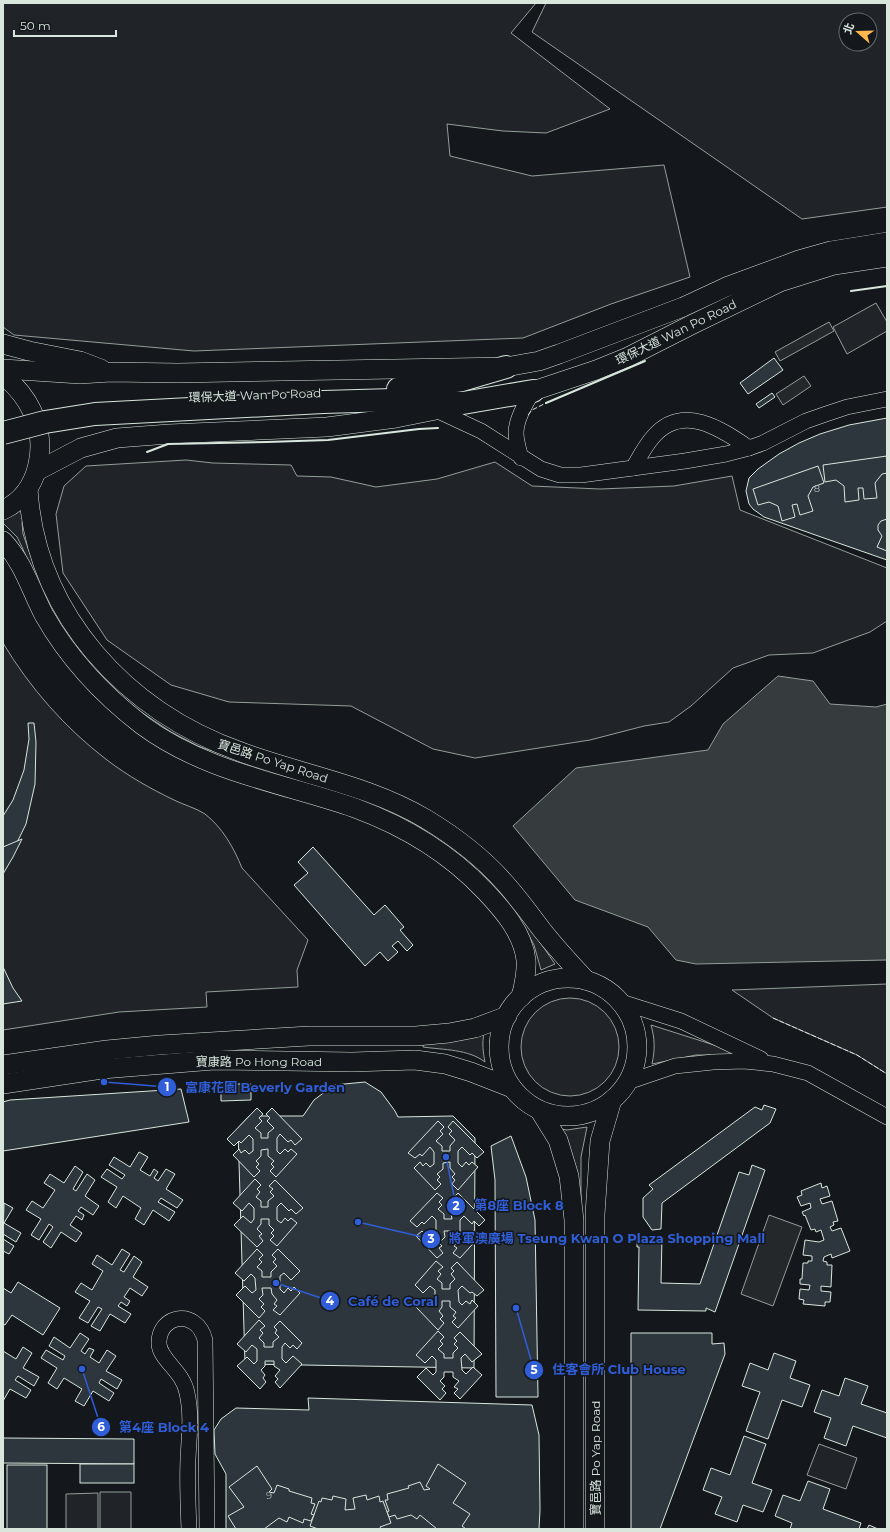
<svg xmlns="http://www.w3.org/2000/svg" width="890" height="1532" viewBox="0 0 890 1532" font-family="Montserrat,'Noto Sans TC',sans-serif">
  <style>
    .green { fill: #202428; stroke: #939e99; fill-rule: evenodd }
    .parking { fill: #24282b; stroke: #939e99 }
    .water { fill: #363b3e; stroke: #939e99 }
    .building { fill: #2c363c; stroke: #d8e6dc }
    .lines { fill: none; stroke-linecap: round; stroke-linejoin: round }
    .minor-casing { stroke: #d8e6dc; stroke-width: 16 }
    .major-casing { stroke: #d8e6dc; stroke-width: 20 }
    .highway-casing { stroke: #d8e6dc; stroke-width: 24 }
    .minor { stroke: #14181c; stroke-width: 15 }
    .major { stroke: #14181c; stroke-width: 19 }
    .highway { stroke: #14181c; stroke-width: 22 }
    .highway-bridge-casing { stroke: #d8e6dc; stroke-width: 24; stroke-linecap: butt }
    .highway-bridge { stroke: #14181c; stroke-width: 22 }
    .fence { stroke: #d8e6dc; stroke-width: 1; stroke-dasharray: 5 2; stroke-linecap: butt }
    .wall { stroke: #d8e6dc; stroke-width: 2 }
    .labels { text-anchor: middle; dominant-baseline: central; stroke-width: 3; stroke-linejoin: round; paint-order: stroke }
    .number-label { font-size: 10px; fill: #adbab4 }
    .street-label { font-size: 12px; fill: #d8e6dc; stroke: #14181c }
    .leader { fill: none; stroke: #305dd8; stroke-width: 1.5 }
    .callout-dot { fill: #305dd8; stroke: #14181c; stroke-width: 1.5 }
    .mark-label { font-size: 12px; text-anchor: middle; font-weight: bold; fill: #fff }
    .callout-label { font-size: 13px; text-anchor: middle; font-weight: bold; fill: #305dd8; stroke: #14181c; stroke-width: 3; stroke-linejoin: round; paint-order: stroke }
  </style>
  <rect width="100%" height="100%" fill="#14181c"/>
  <!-- green -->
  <g class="green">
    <path d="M3,3H536L511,33L610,109L546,133L503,131L447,124L450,156L532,176L664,165L690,277L611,304L523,338L194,351L14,335L3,327Z"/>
    <path d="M546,3H887V207L802,219L532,32ZM846,20H870V44H846Z"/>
    <path d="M876,303L887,322V331L847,354L833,327Z"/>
    <path d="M186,460L213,463L291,465L297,476L331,477L376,487L437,479L495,462L532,486L600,489L674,486L732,476L740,510L887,568V621L870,632L813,653L769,655L733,668L691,706L669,722L644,726L590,740L475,758L433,749L351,706L229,702L171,685L107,640L63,573L56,514L64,486L86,466Z"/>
    <path d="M26,504L22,523L23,534L35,568L47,594L129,696L373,800L452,845L495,884L529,926L555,964L541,970L534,945L526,930L365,802L248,764L198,746L171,732L141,712L121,696L91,666L56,621L35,578L22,547L17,537L3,523V518Z"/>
    <path d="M3,643C30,688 65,728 107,760C128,776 151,789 174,800C184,805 196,808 205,814C222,827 234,848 242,868L308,940L297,970L298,987L206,992L207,1007L119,1012L3,1030Z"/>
    <path d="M887,984V1074L857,1055L773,1018L732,990Z"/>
    <circle cx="570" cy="1047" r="49"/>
    <path d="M651,1025L733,1051L732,1055H696L652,1064C655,1050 655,1039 651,1025Z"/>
    <path d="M484,1033C482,1043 483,1052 485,1062C468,1049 444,1050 423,1047V1043Z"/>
    <path d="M587,1127L581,1157V1240L561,1129L567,1130Z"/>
    <path d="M819,1444L857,1458L846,1489L807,1475Z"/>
    <path d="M131,1492V1529H100V1492Z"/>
    <path d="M98,1493V1529H66V1494Z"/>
  </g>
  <!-- parking -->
  <g class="parking">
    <path d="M829,322L834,331L780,361L775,352Z"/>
    <path d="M804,376L811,386L783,405L776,394Z"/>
    <path d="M769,1215L802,1227L773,1306L741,1294Z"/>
  </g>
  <!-- water -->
  <path class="water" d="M778,676L813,681L830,704L876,707L887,704V960L696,964L676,960L648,927L575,900L513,826L576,768L708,750L723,724Z"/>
  <!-- building -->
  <g class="building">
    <path d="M774,358L783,370L748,394L740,383Z"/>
    <path d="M772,393L775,397L759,408L756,404Z"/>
    <path d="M887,418V560L764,517L753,509L749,504L746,491L749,478L758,469L779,454L799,443L820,434L849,425Z"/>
    <path d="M887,456V473L882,474L875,483L877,498L864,499L863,488H858L859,500L845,502L844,486L836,480L825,482L823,465Z"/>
    <path d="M818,466L824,483L813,487L808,496L813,511L800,515L797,504L792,505L795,517L782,521L778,506L769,502L758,505L753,489Z"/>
    <path d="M887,519V551L877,547L882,536L878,530V525L881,521Z"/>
    <path d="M28,723H34L36,742L35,784L26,824L3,871V816L13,800L24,770L29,739Z"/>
    <path d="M22,839L13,857L3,874V847Z"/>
    <path d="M313,847L374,915L385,905L404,927L400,930L413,945L407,951L398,941L392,946L398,952L388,961L380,952L365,966L294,885L308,873L298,862Z"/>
    <path d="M3,967L13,988L22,1001L3,1004Z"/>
    <path d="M365,1082L381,1092L395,1111L398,1117L453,1116L475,1138L474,1368L245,1364L238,1128L249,1116H303L314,1100L334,1085Z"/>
    <path d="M221,1084H251V1100L221,1101Z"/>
    <path d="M181,1089L189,1122L3,1151V1102L10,1100Z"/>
    <path d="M764,1105L776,1109L770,1123L662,1203L661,1229L652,1230L643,1217V1198L653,1189L649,1185L755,1107L762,1110Z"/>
    <path d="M257,1108L263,1114L259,1118L262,1121L255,1128L261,1133V1138H268V1133L274,1128L267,1121L270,1118L266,1114L272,1108L302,1139L295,1145L291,1140L288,1142L280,1134L277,1138V1151L280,1154L285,1149L288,1152L291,1149L297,1154L276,1177L270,1171L274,1167L271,1164L274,1161L268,1156V1149L261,1150V1156L256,1161L259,1164L256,1167L260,1171L254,1177L233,1155L239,1149L241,1153L245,1150L249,1154L253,1151V1139L249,1135L241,1143L239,1141L234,1146L227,1139Z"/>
    <path d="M438,1121L444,1127L440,1131L443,1134L436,1141L442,1146V1151H450V1146L455,1140L449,1134L452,1131L448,1127L453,1121L484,1152L477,1158L472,1153L470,1155L462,1147L458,1151V1163L462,1167L466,1162L469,1165L472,1162L478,1167L458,1190L452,1184L455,1180L452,1177L455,1174L450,1168V1162L443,1163V1169L437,1174L440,1177L437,1180L441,1184L435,1190L414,1168L420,1162L423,1166L426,1163L430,1167L434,1164V1152L430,1147L422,1156L420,1154L415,1158L408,1153Z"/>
    <path d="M511,1136L526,1177L535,1220L538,1397H496L495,1180L491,1146Z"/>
    <path d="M139,1152L148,1157L140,1170L150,1176L154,1169L158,1172L154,1178L158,1181L166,1169L175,1174L166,1189L183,1200L177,1208L161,1198L158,1202L175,1212L169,1221L153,1210L144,1225L135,1219L141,1208L123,1196L116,1208L108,1202L117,1187L101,1177L107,1169L122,1179L125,1175L109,1165L114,1157L130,1167Z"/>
    <path d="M752,1165L765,1170L715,1312L706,1308V1311L638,1310L639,1247H637V1237H662L661,1283L700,1284L739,1172L749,1175Z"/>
    <path d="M75,1166L83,1172L73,1189L76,1191L87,1174L95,1180L85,1196L99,1206L93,1215L81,1207L78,1211L84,1215L82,1220L76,1216L70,1225L82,1233L76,1242L61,1232L51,1248L43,1242L53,1227L49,1224L39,1240L31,1235L41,1219L26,1210L32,1201L43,1208L55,1190L44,1183L50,1174L64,1183Z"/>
    <path d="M255,1179L261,1185L257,1189L260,1192L256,1197L261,1201V1207H268V1201L274,1196L270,1192L273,1189L269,1186L275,1180L303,1208L296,1214L291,1209L289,1211L281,1203L277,1207V1220L281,1223L285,1218L288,1221L291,1218L297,1223L277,1246L270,1240L274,1236L271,1233L274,1230L269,1225V1219H261V1224L257,1229L262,1234L259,1236L263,1241L257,1247L234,1225L243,1216L251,1223L254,1219V1208L249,1203L242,1211L233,1203Z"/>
    <path d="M821,1183L822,1188L827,1186L830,1196L820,1199L822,1204L832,1201L838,1221L833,1222L834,1225L830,1227L832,1231L841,1228L850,1251L832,1258L831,1254L824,1257L823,1261L827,1262V1265H832L831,1287L821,1286V1291L831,1292L830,1302H825V1306L803,1304L804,1300L799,1299L800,1289L809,1290L810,1285L800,1284V1279H802L803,1263H808V1261H812V1256L803,1255L805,1240L819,1242L824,1240L821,1230L816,1232L815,1229L811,1230L805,1215L804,1216L802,1212L811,1208L810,1203L801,1206L797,1197L802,1195L801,1191Z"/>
    <path d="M437,1193L443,1198L439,1202L442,1205L438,1209L444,1214V1219H452L451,1214L457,1209L454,1205L457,1202L453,1198L458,1193L485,1220L479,1226L474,1221L472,1224L464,1216L460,1220V1232L464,1235L468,1231L471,1234L474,1230L480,1236L460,1258L453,1253L457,1248L454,1246L457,1242L452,1237L451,1231H444L445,1237L439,1243L442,1246L439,1248L443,1253L437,1258L416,1236L422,1231L425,1234L428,1231L433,1236L436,1232V1220L432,1216L424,1224L422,1222L417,1227L410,1221Z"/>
    <path d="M4,1203L13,1208L4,1223L21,1233L16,1242L3,1234Z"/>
    <path d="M3,1239L14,1246L9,1254L3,1251Z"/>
    <path d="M122,1249L130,1254L120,1270L124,1272L134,1256L142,1262L133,1277L148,1287L142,1296L130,1288L124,1297L130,1301L127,1306L121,1302L118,1306L131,1314L125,1323L110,1314L100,1331L91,1326L102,1309L98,1307L88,1323L79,1318L90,1301L75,1292L81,1283L92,1290L103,1271L92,1264L97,1255L112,1265Z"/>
    <path d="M257,1249L263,1255L259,1259L262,1262L257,1267L262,1271V1277H271V1272L277,1266L273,1262L276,1259L272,1255L278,1249L300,1271L291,1280L284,1273L280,1276V1289L284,1293L288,1288L291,1291L294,1287L300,1293L280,1315L273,1310L277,1306L274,1304L277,1300L272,1294L271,1288H262L263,1295L259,1299L264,1304L261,1307L265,1311L259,1318L236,1295L245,1286L252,1293L256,1290L255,1278L251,1274L244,1281L235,1273Z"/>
    <path d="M436,1261L443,1267L438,1271L441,1274L437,1279L442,1283V1289H450V1284L455,1279L451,1274L454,1271L451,1268L457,1262L484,1290L477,1296L472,1292L470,1293L462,1286L458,1290L459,1302L462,1305L466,1301L470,1304L472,1300L478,1306L458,1328L452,1322L456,1318L453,1316L456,1312L450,1307V1301H442V1307L439,1311L443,1316L440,1319L444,1323L438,1330L416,1307L425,1298L432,1305L435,1302V1290L430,1286L423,1293L415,1285Z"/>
    <path d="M18,1282L60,1308L43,1335L12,1315L5,1325L3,1324V1288L11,1293Z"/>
    <path d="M259,1320L265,1326L260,1330L263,1333L259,1338L264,1343V1347H273V1342L279,1337L275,1333L277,1330L274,1327L280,1321L302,1343L297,1349L293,1345L290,1348L285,1343L282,1347V1359L286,1363L293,1356L302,1364L280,1388L275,1382L278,1379L275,1376L280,1370L274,1366V1361H265V1366L261,1370L265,1375L263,1378L266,1382L260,1389L237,1366L247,1357L254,1364L257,1361V1349L252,1345L246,1352L237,1344Z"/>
    <path d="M438,1331L444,1337L440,1341L443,1344L438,1349L444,1354V1358H453V1353L458,1348L454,1344L457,1341L454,1338L460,1332L482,1354L472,1362L465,1354L461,1358L462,1370L466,1374L473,1367L482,1375L460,1399L454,1393L458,1389L454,1387L459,1381L453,1377V1372H444V1377L440,1381L445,1386L442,1389L446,1393L440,1400L417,1377L426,1368L433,1375L436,1372V1360L432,1356L425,1363L416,1355Z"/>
    <path d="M80,1333L89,1339L81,1351L85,1354L89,1348L94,1350L90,1357L99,1363L107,1350L116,1356L106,1371L122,1380L117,1389L101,1379L99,1383L114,1393L109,1401L93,1391L84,1406L75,1401L82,1389L64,1378L57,1389L48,1383L57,1368L41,1358L46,1350L63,1360L65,1356L49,1346L54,1337L70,1348Z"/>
    <path d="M631,1333H712V1344L724,1343L725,1354L660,1529H631Z"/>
    <path d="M23,1347L32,1353L23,1368L39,1377L34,1386L18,1376L15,1380L31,1390L26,1398L10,1389L3,1401V1351L16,1359Z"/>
    <path d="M774,1353L796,1361L790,1378L810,1385L802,1407L782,1400L768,1439L746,1431L760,1392L742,1386L750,1363L768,1370Z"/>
    <path d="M845,1378L868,1386L861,1404L887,1413V1438L853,1426L846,1446L824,1438L831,1418L814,1412L822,1390L839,1396Z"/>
    <path d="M308,1398L532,1405L539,1435L540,1510L539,1529H226V1474L215,1454L214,1430L221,1419L236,1408L309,1410Z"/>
    <path d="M744,1436L766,1444L752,1483L772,1490L763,1512L743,1505L737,1522L715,1514L722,1497L703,1490L711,1468L730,1475Z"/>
    <path d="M3,1438L134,1439V1464L3,1463Z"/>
    <rect x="80" y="1464" width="54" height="19"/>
    <path d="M438,1464L466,1483L453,1503L470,1514L462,1526L466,1529H437L420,1515L417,1519L411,1515L397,1519L395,1515L389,1517L387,1512L389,1511L385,1500H388L387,1494L409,1488L408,1486L420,1482L424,1490L430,1489L426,1486Z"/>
    <rect x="7" y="1465" width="40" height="64"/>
    <path d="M257,1466L272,1489L269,1492L274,1493L277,1485L289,1489V1491L312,1498L311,1503L315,1504L311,1514L314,1515L311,1521L304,1519L303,1523L289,1517L287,1522L279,1518L264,1529H236L228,1516L244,1507L229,1487Z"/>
    <path d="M808,1481L830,1489L823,1509L861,1523L859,1529H790L792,1523L775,1516L783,1495L800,1501Z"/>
    <path d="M366,1495L367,1500L379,1496L380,1502L383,1501L391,1523L380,1527L381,1529H318L310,1526L319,1501L321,1502L322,1498L332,1500L333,1496L346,1499L345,1510L355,1509L353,1498Z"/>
    <path d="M869,1525L878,1529H867Z"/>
  </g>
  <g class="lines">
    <!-- minor casing -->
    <g class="minor-casing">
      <g id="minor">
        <path d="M436,410L481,431L541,469L560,475H581L685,461L726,454L749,448L763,443L806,421L826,414L847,407L887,399"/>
        <path d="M521,458C519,450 516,441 516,433C516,419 526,403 533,391"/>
        <path d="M633,468C639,458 645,446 653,437C682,403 720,428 749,448"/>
        <path d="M621,1002L681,1021L761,1059"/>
        <path d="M628,1082L675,1066L713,1062L744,1061L773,1064L808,1073L887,1117"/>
        <path d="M189,1529C188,1506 187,1482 188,1459C189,1437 192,1415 187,1393C183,1371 160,1360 159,1344C158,1314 197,1308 205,1340L207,1529"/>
      </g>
    </g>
    <!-- major casing -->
    <g class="major-casing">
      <g id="major">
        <path d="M3,344L29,351L80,361L101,369"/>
        <path d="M3,369L80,374L110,372L178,373L506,367L539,361L559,354L683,307L726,287L799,260L831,251L887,242"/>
        <path d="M3,375C15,385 25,396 32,411C48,445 40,493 3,510"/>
        <path d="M533,391L596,370L628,357L693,324L780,282L834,265L887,257"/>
        <path d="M37,471L81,448L117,438L169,434L327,427L396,418L451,407"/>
        <path d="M28,489C36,615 126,711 241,752C303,775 369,785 426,819C454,836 481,856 503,881C517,896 529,913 542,930C556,948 571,964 586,980"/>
        <path d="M3,541C23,562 31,590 44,615C69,659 103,695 142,725C205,772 283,783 355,808C404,826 449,853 485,891C503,910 523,933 526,960C527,972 524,985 521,997"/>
        <circle cx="568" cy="1047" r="69"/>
        <path d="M3,1065L107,1050L160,1045L309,1036H416L449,1033L475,1028L507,1016"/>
        <path d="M3,1084L102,1069L214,1060L352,1062L415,1060L445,1064L471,1072L512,1088"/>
        <path d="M540,1111L558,1140L569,1176L574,1220V1529"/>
        <path d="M595,1529V1214L600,1141L612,1100"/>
      </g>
    </g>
    <!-- highway casing -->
    <g class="highway-casing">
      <g id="highway">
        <path d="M398,389L462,380L506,367"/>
        <path d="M323,402L393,400L463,403L533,391"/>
      </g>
    </g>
    <!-- minor -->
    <use href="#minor" class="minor"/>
    <!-- major -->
    <use href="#major" class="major"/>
    <!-- highway -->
    <use href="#highway" class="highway"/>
    <!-- highway-bridge casing -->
    <g class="highway-bridge-casing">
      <path id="highway-bridge" d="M3,433L45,422L95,414L323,402"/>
    </g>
    <!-- highway-bridge -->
    <use href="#highway-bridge" class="highway-bridge"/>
    <!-- fence -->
    <g class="fence">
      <path d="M528,415L532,410L546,403"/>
      <path d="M773,1018L857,1055L887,1074"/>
    </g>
    <!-- wall -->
    <g class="wall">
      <path d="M851,291L887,286"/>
      <path d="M546,403L645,361"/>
      <path d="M147,452L168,444L267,442L328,440L419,429L438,428"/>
    </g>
  </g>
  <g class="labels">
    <!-- number labels -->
    <g class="number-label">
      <text x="817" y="488">8</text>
      <text x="269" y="1495">9</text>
    </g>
    <!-- street labels -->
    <g class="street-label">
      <text transform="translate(676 332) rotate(-26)">環保大道 Wan Po Road</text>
      <text transform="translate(255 395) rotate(-2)">環保大道 Wan Po Road</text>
      <text transform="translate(273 761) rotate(18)">寶邑路 Po Yap Road</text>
      <text x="259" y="1061">寶康路 Po Hong Road</text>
      <text transform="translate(595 1458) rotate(-90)">寶邑路 Po Yap Road</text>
    </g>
  </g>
  <!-- callouts -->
  <path class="leader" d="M104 1082L167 1087M446 1157L456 1206M358 1222L431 1239M276 1283L330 1301M516 1308L534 1370M82 1369L101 1427"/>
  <g class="callout-dot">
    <circle cx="104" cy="1082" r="4"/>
    <circle cx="446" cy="1157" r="4"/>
    <circle cx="358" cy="1222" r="4"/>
    <circle cx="276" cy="1283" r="4"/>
    <circle cx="516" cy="1308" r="4"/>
    <circle cx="82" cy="1369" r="4"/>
    <circle cx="167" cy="1087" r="10"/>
    <circle cx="456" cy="1206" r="10"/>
    <circle cx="431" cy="1239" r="10"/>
    <circle cx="330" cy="1301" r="10"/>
    <circle cx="534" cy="1370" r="10"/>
    <circle cx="101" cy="1427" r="10"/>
  </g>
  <g class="mark-label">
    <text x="167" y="1091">1</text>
    <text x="456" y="1210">2</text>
    <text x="431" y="1243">3</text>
    <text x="330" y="1305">4</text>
    <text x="534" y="1374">5</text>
    <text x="101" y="1431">6</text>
  </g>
  <g class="callout-label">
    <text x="265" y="1092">富康花園 Beverly Garden</text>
    <text x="519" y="1210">第8座 Block 8</text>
    <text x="607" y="1243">將軍澳廣場 Tseung Kwan O Plaza Shopping Mall</text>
    <text x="393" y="1306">Café de Coral</text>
    <text x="619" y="1374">住客會所 Club House</text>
    <text x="164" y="1432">第4座 Block 4</text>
  </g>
  <!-- border -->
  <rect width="890" height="1532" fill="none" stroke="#d8e6dc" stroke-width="8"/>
  <!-- north arrow -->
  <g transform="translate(858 32) rotate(290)"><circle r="19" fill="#14181c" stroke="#626a69"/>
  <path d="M0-3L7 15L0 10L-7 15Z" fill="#ffb74d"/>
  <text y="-6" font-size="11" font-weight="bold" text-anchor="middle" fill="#d8e6dc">北</text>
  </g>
  <!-- scale -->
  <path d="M14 30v6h102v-6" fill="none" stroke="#d8e6dc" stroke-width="2"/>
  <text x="20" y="30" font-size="12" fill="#d8e6dc" stroke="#14181c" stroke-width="3" paint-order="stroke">50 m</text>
</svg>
